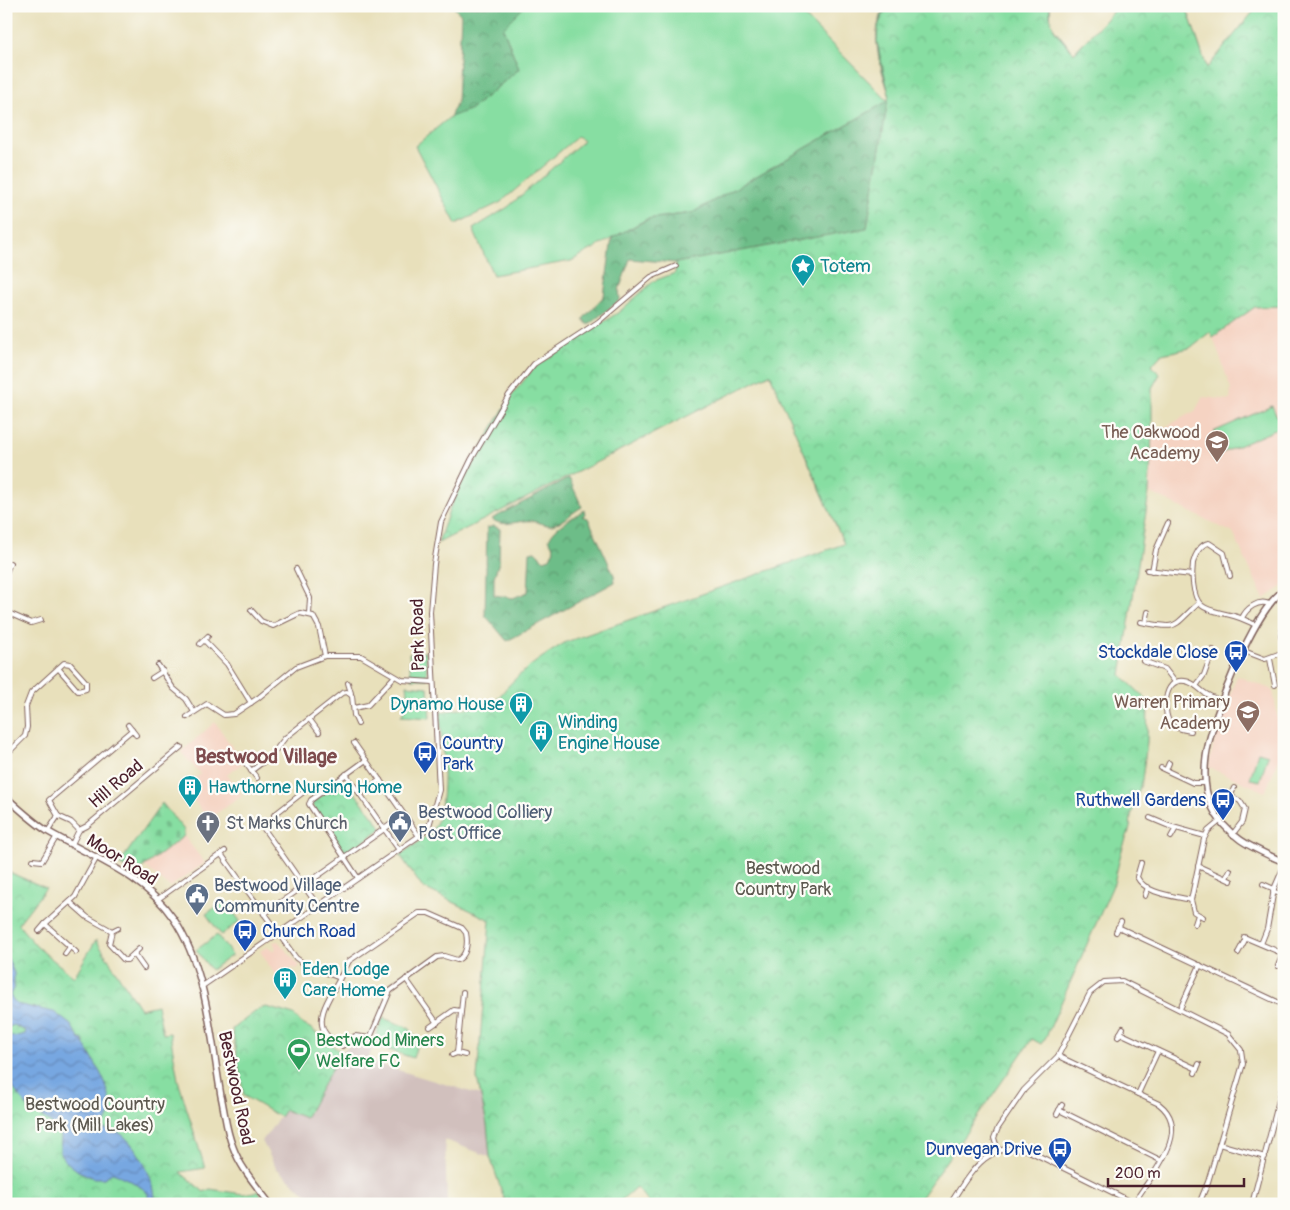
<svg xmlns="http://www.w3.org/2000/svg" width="1290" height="1210" viewBox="0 0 1290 1210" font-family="Pangolin,sans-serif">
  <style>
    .built { fill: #f5d3c2 }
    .industrial { fill: #d1c0bd }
    .grass { fill: #87dea2; stroke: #687e66 }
    .forest { fill: url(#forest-crowns); stroke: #5c6e5a }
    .cemetery { fill: url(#cemetery-stones); stroke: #687e66 }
    .park { fill: url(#park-crowns); stroke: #687e66 }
    .water { fill: url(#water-waves); stroke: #606386 }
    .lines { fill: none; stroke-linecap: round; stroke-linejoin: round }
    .street-casing { stroke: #81635d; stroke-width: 6 }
    .secondary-casing { stroke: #81635d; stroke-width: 8 }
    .street { stroke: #fff; stroke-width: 4 }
    .secondary { stroke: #fff; stroke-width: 5 }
    .labels { text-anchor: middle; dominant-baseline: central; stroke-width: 4.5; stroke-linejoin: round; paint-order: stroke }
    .culture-label { font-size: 18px; fill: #0d838f; stroke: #fdfcf7; text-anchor: start }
    .education-label { font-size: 18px; fill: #785e54; stroke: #fdfcf7; text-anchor: end }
    .street-label { font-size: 18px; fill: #4a1f2b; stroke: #fdfcf7 }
    .transit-label { font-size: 18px; fill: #164399; stroke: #fdfcf7; text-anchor: end }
    .service-label { font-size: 18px; fill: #4e5e75; stroke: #fdfcf7; text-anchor: start }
    .worship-label { font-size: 18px; fill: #5b616d; stroke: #fdfcf7; text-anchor: start }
    .park-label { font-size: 18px; fill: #5c584f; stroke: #fdfcf7 }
    .leisure-label { font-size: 18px; fill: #27864d; stroke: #fdfcf7; text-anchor: start }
    .quarter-label { font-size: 20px; font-weight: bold; fill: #7e4c4e; stroke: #fdfcf7 }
  </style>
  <defs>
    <pattern id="forest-crowns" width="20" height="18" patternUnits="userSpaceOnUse" patternTransform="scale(1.25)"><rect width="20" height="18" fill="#6dbd88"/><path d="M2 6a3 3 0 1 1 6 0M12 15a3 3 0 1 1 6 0" fill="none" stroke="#5c996f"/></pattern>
    <pattern id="cemetery-stones" width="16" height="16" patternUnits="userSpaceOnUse" patternTransform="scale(1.25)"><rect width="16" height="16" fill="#87dea2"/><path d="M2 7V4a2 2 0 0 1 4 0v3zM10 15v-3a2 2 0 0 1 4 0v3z" fill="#76be8c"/></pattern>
    <pattern id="park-crowns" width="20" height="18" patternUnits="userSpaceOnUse" patternTransform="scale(1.25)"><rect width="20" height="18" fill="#87dea2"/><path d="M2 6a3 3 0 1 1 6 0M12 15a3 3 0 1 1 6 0" fill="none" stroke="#76be8c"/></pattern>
    <pattern id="water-waves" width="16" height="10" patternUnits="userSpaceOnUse" patternTransform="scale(1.25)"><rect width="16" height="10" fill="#77a7e1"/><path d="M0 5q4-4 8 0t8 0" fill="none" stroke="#6487b7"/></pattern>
  </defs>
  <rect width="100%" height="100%" fill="#fdfcf7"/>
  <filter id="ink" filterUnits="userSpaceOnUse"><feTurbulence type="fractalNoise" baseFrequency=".02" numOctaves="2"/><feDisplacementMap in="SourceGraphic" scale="10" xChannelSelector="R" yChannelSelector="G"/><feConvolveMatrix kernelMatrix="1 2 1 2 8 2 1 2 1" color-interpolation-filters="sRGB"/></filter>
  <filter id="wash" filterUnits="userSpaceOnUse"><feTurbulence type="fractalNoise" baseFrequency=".0096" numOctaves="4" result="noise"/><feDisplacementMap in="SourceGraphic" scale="20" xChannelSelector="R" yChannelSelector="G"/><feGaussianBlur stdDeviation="1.12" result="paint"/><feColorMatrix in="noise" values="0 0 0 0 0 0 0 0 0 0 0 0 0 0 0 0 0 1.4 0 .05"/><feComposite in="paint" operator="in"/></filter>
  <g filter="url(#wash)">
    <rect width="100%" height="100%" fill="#e8e0bb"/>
    <!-- built -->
    <g class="built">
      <path d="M1284,306V586L1264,599L1233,533L1149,492L1152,434L1195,411L1203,397L1230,400L1231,389L1213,337L1255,307Z"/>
      <path d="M1237,676L1273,690L1283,750L1265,792L1208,767L1218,727Z"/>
      <path d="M215,722L243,763L227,775L242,796L208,819L184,787L200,774L181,752Z"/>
      <path d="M184,836L205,863L170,887L143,865Z"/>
      <path d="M278,941L300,966L297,969L291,968L289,973L280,978L275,975L260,951L267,947L273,951L276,948L273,942Z"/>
    </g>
    <!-- industrial -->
    <path class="industrial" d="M357,1040L373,1045L368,1061L481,1095L487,1125L490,1157L445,1140L447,1204H325L313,1199L276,1168L262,1141L285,1110L305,1118L341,1052Z"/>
    <!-- grass -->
    <g class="grass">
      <path d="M525,6H794L888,101L692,213L647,219L571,261L493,275L473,229L508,207L583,141L578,136L501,202L456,224L415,146L450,117L471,109L519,69L503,28Z"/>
      <path d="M1272,406L1282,427L1222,453L1213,432Z"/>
      <path d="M426,652L427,679H411L409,653Z"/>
      <path d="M407,685L428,687L430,718L401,716L409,702Z"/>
      <path d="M1258,752L1268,755L1260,781L1250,779Z"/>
      <path d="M225,901L240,921L221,935L206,914Z"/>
      <path d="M217,935L232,955L211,970L196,950Z"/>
    </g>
    <!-- forest -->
    <g class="forest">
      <path d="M453,6H525L503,28L519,69L471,109L450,117L457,102L461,15Z"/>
      <path d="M887,6H1050L1051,25L1074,53L1083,43L1186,6L1207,69L887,106L867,228L676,263L630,259L619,290L620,300L588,325L583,319L604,296L612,238L648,219L692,213L888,101L889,94C881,67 867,31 887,6Z"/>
      <path d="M569,478L582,507C573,512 563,522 552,525C546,526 539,522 533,521C519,519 504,529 492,519Z"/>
      <path d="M584,510L585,515L582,516L588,518L614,575L615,582L507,641L485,615L487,528L494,526L500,529L499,562L494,577V595L513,598L528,592L530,552L535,551L544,560L550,558L554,549L549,539C555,525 572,519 584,510Z"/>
    </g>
    <!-- cemetery -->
    <path class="cemetery" d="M162,803L184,830V836L134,874L119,864Z"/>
    <!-- park -->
    <g class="park">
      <path d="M887,6H1050C1048,28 1060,38 1074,53L1118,6H1186L1207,68L1258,6H1284V306L1255,307L1213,337L1210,332L1190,348L1162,354L1151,366L1160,374L1152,388V434L1149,492L1121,675L1148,701L1147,742L1142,780L1131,816L1130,828L1121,853L1114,883L1046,1037L1041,1044L1032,1039L916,1204H650L636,1187L617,1204H506L490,1157L487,1125L477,1078L490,920L422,887L400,855C409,848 420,842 429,834C451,814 441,741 440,712L494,704C514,675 537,660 566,642L844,544L770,374L438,543L450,508L466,474L511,396L535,367L619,312L654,281L675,273L676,263L867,228L889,94L877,42L878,26Z"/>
      <path d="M345,780L382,828L346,854L312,805V802Z"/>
      <path d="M6,871L46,888L18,924L36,946L74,977L96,940L140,1009L157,1005L163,1034L170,1033L178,1080L205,1168L180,1172L204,1192L210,1189L243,1194L259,1191L266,1204H6Z"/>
      <path d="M266,1007L294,1015L302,1024L310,1028L341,1052L305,1118L285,1110L280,1117L244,1096L232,1029L259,1009Z"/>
      <path d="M383,1018L409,1028L418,1041L413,1058L368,1043L375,1038Z"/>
    </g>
    <!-- water -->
    <path class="water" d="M6,954L14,973V987L10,995L16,1004L54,1012L71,1025L80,1040L82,1039C92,1061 113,1086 110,1112C110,1119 104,1122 102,1128C108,1131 115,1131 121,1134C137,1145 155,1180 155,1199L148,1200V1194C143,1186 120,1175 112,1173L104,1178H94L78,1171L64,1160L60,1152L61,1137L59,1129L27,1106L6,1079V1033L13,1037L25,1034L26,1031L14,1025L6,1028Z"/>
  </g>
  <g filter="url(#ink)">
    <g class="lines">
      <!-- street casing -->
      <g class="street-casing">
        <g id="street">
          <path d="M296,569L310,598L309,614"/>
          <path d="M1147,570L1192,575"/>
          <path d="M1152,571L1156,550L1168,523"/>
          <path d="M6,573L10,563"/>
          <path d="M1230,576L1224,553L1209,543C1200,544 1195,555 1193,563C1192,570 1192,576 1193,583C1196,613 1210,609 1234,616C1242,618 1249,622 1256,625"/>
          <path d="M251,610L261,621L273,626L300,613L313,616L319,627L325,656"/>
          <path d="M6,612L31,623L41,620"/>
          <path d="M1242,618C1246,609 1258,599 1269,604"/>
          <path d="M1141,622C1181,630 1171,627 1199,603"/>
          <path d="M1146,623L1148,612"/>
          <path d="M1284,625L1281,636L1284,647"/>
          <path d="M204,640L227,664L251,703"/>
          <path d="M200,644L208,636"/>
          <path d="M1244,651L1265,659L1284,652"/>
          <path d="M1270,659L1275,685"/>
          <path d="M1143,661L1165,669L1175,682"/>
          <path d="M158,665L173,688L186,699L194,712"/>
          <path d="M152,678L163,671"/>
          <path d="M348,683L351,693"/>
          <path d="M1196,686L1204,675L1213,650"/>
          <path d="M354,708L368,705L394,677"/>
          <path d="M187,717L207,704L224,715L234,714L258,698L296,667L325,656H361L402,680L433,682"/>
          <path d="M310,720L319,732"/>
          <path d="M128,725L136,735"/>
          <path d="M1191,731C1185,730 1177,729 1172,725C1162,717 1162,677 1185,681C1195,682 1200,691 1208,695C1213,698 1218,699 1223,701"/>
          <path d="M354,743L419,836"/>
          <path d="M6,755L25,736L27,727L26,706L31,693L64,663L70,664L86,682V689L78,691L58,668"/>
          <path d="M246,764L257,778"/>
          <path d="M1161,768L1193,783H1205"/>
          <path d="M1166,770L1169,763"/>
          <path d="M251,771L271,756L285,738L342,693L347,692L352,696L354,715L358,724"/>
          <path d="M346,774L399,850"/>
          <path d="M360,794L380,780"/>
          <path d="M1225,794L1240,801L1245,809L1242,822L1232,835"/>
          <path d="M1230,797L1234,788"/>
          <path d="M274,815L310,787L317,788L321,792"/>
          <path d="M58,816L49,800L132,730"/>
          <path d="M58,816L71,822L79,830"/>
          <path d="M1150,818L1169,826L1205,836"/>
          <path d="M264,829L318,906"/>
          <path d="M48,831L58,816"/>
          <path d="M1171,837L1176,828"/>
          <path d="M72,844L79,830L87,826L181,747"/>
          <path d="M221,854L296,958L306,965L340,978C333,993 313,1017 326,1034C330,1039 337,1042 342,1046L355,1036L370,1038L390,991L437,957L444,956L457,960C467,956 468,943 466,933L462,928L428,913H419L349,961L340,978"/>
          <path d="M33,860L42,861L57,836"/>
          <path d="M1141,863L1137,877C1145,894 1175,896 1191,900"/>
          <path d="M1198,866L1231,881"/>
          <path d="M358,878L309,804L311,800L366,760"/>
          <path d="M1226,878L1230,870"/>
          <path d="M1263,884L1274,889"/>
          <path d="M1273,892L1284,894"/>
          <path d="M1145,896L1148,887"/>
          <path d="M158,899L225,851"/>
          <path d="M70,902L87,917L112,931"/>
          <path d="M264,914L404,815"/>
          <path d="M1203,917L1194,912L1191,900L1204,839L1208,831L1220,821"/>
          <path d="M1195,924L1198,915"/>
          <path d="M1118,927L1284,1005"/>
          <path d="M118,928L112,931L109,944L124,960H127L139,949"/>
          <path d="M39,931L45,924"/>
          <path d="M1116,932L1121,922"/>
          <path d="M1244,937L1284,954"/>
          <path d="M1261,944L1267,929L1274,889L1284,866"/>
          <path d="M76,952L45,924L75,897L97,857"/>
          <path d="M1238,953L1246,938"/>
          <path d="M65,954L70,947"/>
          <path d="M134,954L144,968"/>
          <path d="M1278,966L1283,954"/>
          <path d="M406,979L437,1023"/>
          <path d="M201,987L419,836L429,826L439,790L430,612L434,564L441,522L471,460L509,395L534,364L598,322L651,277L676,266"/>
          <path d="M1180,1009L1200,965"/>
          <path d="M430,1027L454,1010L461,1011"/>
          <path d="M1120,1033L1197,1069"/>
          <path d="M1118,1037L1123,1028"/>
          <path d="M457,1053L463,992"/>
          <path d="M452,1055L457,1053L465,1055"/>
          <path d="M1058,1056L1159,1104C1194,1131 1150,1176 1134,1203"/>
          <path d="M1195,1073L1199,1064"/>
          <path d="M1138,1094L1158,1051"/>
          <path d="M1059,1110L1160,1160"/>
          <path d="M1057,1114L1062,1105"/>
          <path d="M1219,1144L1265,1157"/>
          <path d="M998,1151L994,1138L998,1128L1024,1090L1058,1056L1090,993L1104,982L1122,981L1228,1034L1241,1050L1243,1064L1208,1182L1199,1204"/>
          <path d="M1012,1203L1013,1204"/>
          <path d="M950,1204C969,1175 988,1138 1029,1151L1134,1203"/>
          <path d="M1252,1204L1284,1081"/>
        </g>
      </g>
      <!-- secondary casing -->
      <g class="secondary-casing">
        <g id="secondary">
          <path d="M1284,590C1253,611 1211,719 1206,757C1204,773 1204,790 1211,805C1225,837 1254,849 1284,862"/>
          <path d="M6,797C19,809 32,821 47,831C91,857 143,874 173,918C207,968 211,1038 221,1096C225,1113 226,1131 233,1147C241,1169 256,1185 270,1204"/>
        </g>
      </g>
      <!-- street -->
      <use href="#street" class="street"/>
      <!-- secondary -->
      <use href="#secondary" class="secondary"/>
    </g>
  </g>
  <!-- icons -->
  <defs>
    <g id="sight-pin" transform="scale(1.25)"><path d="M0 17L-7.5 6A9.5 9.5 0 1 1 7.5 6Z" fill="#0f9aa8" stroke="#fdfcf7"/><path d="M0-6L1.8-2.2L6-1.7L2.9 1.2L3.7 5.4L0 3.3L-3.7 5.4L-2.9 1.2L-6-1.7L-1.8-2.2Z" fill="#fff"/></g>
    <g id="school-pin" transform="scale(1.25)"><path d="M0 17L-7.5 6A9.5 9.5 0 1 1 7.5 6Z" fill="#8d6e63" stroke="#fdfcf7"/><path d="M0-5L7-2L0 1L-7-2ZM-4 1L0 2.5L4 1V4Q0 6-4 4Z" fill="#fff"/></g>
    <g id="bus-pin" transform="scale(1.25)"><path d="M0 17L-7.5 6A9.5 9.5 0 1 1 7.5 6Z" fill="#1a4fb4" stroke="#fdfcf7"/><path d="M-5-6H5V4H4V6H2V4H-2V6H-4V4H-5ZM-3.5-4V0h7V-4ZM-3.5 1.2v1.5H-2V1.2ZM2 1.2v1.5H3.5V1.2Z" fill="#fff"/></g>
    <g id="building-pin" transform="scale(1.25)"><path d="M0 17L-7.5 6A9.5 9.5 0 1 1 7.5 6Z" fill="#0f9aa8" stroke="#fdfcf7"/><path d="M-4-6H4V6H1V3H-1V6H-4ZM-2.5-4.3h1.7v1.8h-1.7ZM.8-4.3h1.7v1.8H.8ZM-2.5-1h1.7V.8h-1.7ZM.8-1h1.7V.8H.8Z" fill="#fff"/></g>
    <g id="civic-pin" transform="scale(1.25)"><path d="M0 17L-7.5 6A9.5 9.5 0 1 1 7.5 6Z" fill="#5c6f8a" stroke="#fdfcf7"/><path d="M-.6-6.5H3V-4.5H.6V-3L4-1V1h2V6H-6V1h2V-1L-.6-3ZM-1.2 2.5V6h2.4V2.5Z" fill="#fff"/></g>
    <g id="church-pin" transform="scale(1.25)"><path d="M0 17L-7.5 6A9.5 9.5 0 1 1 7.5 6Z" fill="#6b7280" stroke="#fdfcf7"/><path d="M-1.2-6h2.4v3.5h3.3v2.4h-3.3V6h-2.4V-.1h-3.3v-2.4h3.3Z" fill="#fff"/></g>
    <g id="stadium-pin" transform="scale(1.25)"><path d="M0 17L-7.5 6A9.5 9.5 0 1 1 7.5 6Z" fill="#2e9e5b" stroke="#fdfcf7"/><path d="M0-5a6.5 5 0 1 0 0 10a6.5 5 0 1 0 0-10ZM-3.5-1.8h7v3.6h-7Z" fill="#fff"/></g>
  </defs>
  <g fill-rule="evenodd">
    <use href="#sight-pin" x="803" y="266"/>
    <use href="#school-pin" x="1217" y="442"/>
    <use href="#bus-pin" x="1236" y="652"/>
    <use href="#building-pin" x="521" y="704"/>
    <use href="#school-pin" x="1248" y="712"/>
    <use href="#building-pin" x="541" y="732"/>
    <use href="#bus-pin" x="425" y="753"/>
    <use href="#building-pin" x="190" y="787"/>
    <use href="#bus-pin" x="1223" y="800"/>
    <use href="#civic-pin" x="400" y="822"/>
    <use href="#church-pin" x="208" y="823"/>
    <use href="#civic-pin" x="197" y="895"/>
    <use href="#bus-pin" x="245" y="931"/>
    <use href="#building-pin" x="285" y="979"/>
    <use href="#stadium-pin" x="299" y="1050"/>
    <use href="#bus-pin" x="1060" y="1149"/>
  </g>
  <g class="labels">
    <!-- culture labels -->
    <g class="culture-label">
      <text x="820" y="266">Totem</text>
      <text x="504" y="704" text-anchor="end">Dynamo House</text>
      <text x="558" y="722">Winding<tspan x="558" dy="21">Engine House</tspan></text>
      <text x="208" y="787">Hawthorne Nursing Home</text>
      <text x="302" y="969">Eden Lodge<tspan x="302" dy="21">Care Home</tspan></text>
    </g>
    <!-- education labels -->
    <g class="education-label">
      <text x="1200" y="432">The Oakwood<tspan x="1200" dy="21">Academy</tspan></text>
      <text x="1230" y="702">Warren Primary<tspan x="1230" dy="21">Academy</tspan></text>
    </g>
    <!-- street labels -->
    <g class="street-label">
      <text transform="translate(418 635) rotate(-91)">Park Road</text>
      <text transform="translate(116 784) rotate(-40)">Hill Road</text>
      <text transform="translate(122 860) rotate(32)">Moor Road</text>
      <text transform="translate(236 1088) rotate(78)">Bestwood Road</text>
    </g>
    <!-- transit labels -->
    <g class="transit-label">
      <text x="1218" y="652">Stockdale Close</text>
      <text x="442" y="743" text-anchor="start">Country<tspan x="442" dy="21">Park</tspan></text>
      <text x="1206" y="800">Ruthwell Gardens</text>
      <text x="262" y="931" text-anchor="start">Church Road</text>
      <text x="1042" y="1149">Dunvegan Drive</text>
    </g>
    <!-- service labels -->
    <g class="service-label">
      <text x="418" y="812">Bestwood Colliery<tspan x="418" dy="21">Post Office</tspan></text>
      <text x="214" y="885">Bestwood Village<tspan x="214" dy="21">Community Centre</tspan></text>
    </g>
    <!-- worship labels -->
    <g class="worship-label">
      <text x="226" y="823">St Marks Church</text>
    </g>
    <!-- park labels -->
    <g class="park-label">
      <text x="783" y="868">Bestwood<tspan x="783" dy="21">Country Park</tspan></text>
      <text x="95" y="1104">Bestwood Country<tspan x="95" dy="21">Park (Mill Lakes)</tspan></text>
    </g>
    <!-- leisure labels -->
    <g class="leisure-label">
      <text x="316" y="1040">Bestwood Miners<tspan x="316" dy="21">Welfare FC</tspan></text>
    </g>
    <!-- quarter labels -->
    <g class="quarter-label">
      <text x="266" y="756">Bestwood Village</text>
    </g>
  </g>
  <!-- margin -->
  <rect width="1290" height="1210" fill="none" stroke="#fdfcf7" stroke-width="25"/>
  <!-- scale -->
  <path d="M1108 1178v8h136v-8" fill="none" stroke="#4a1f2b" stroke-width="2.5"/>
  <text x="1115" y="1178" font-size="15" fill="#4a1f2b" stroke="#fdfcf7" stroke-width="4" paint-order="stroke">200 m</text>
</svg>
